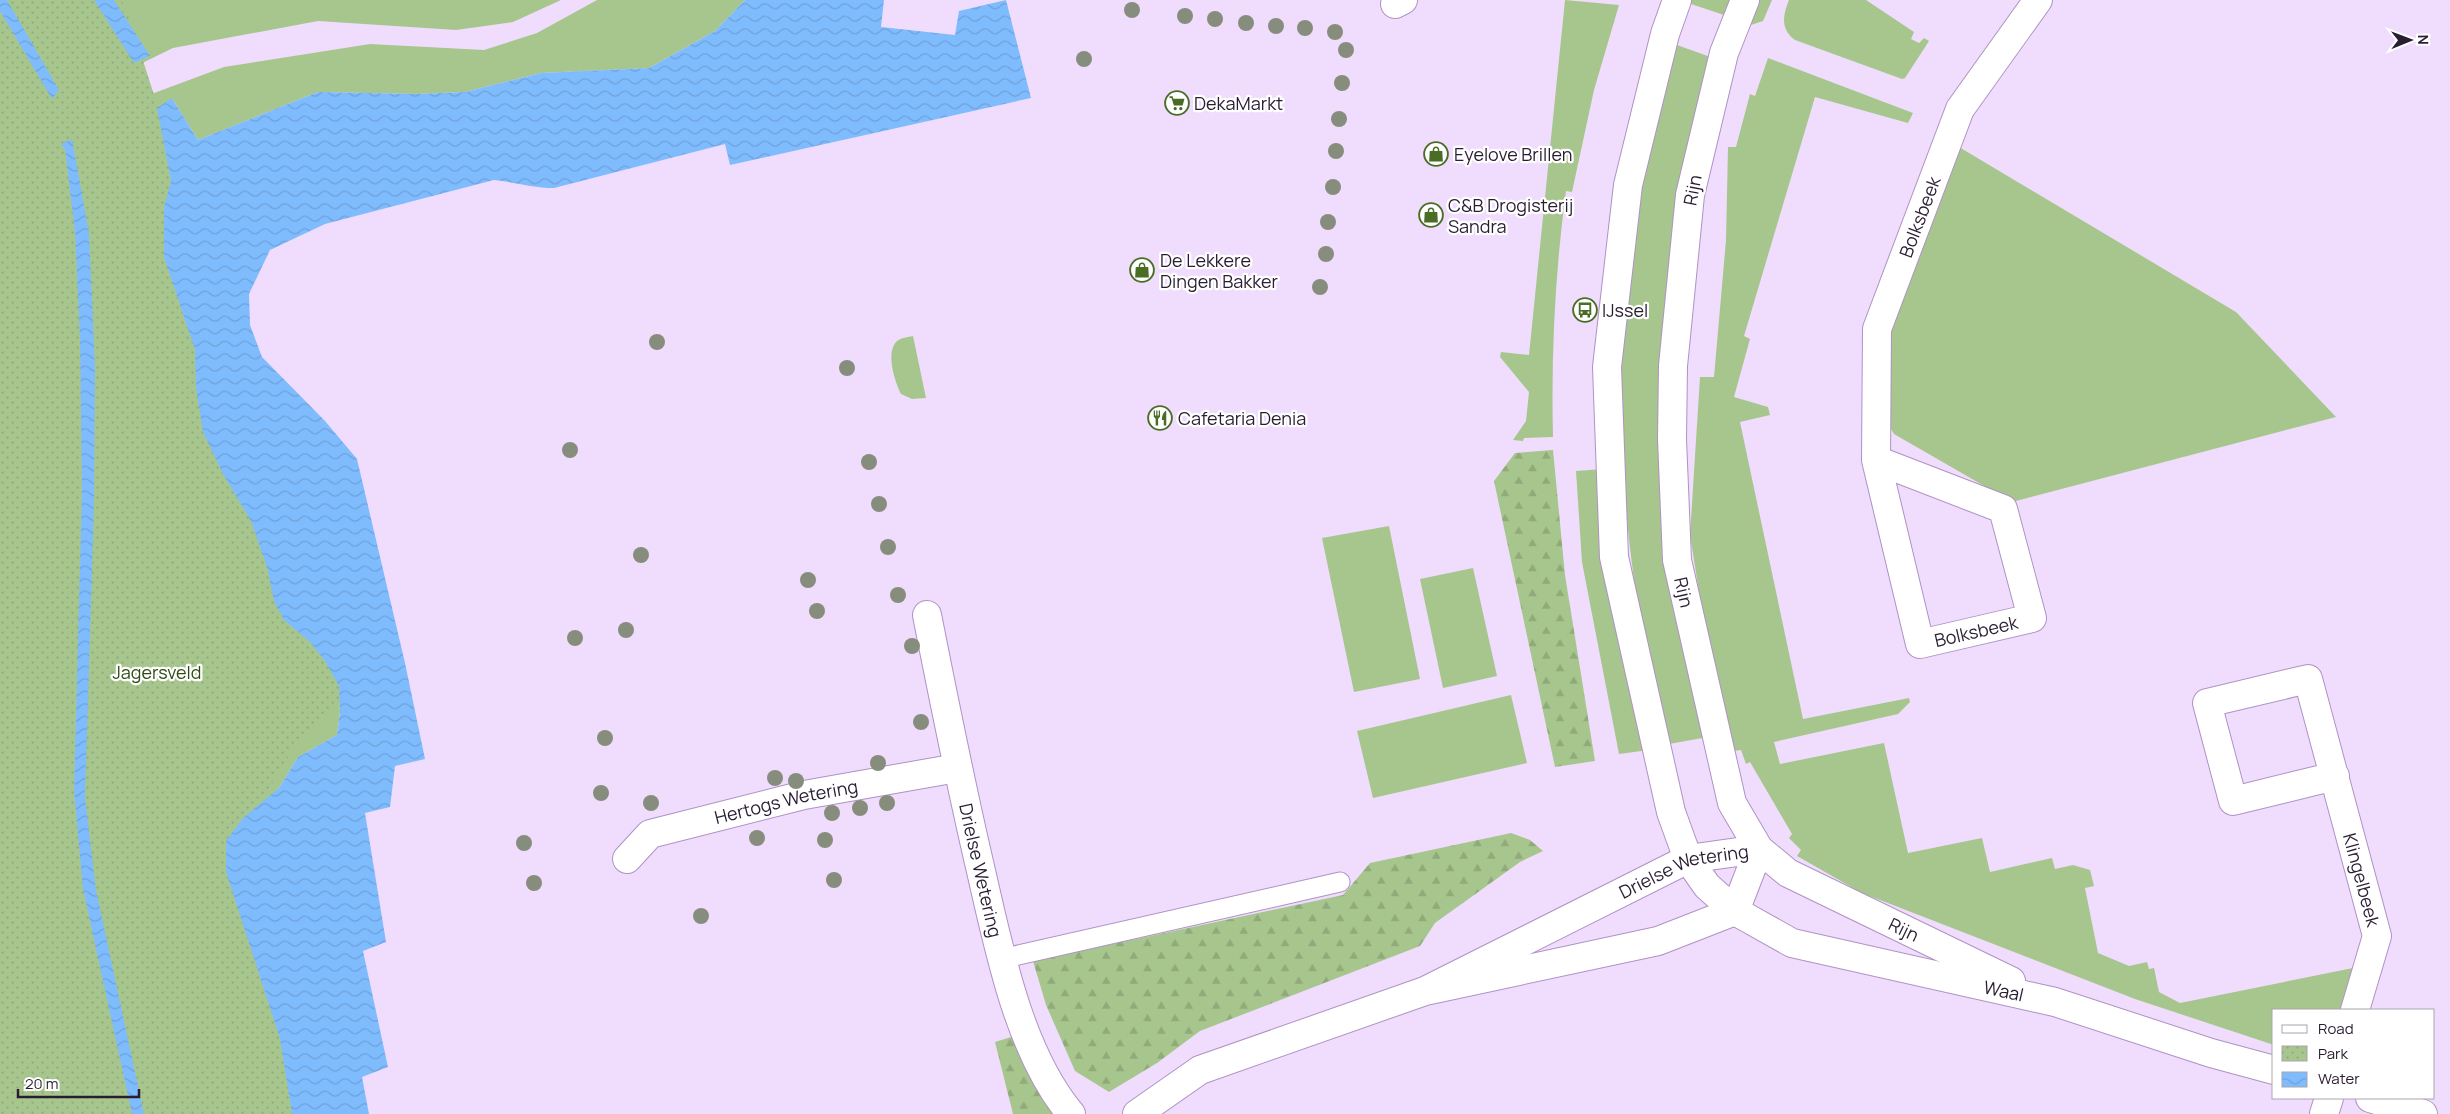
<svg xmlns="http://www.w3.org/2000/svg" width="2450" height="1114" viewBox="0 0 2450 1114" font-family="Manrope,sans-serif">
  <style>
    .grass { fill: #a7c68d }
    .forest { fill: url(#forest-firs) }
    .park { fill: url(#park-dots) }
    .water { fill: url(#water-waves) }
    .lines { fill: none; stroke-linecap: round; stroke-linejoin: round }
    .lane-casing { stroke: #af92c4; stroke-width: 21 }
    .street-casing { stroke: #af92c4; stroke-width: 30 }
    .secondary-casing { stroke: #af92c4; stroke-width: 30 }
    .lane { stroke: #fff; stroke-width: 19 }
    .street { stroke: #fff; stroke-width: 28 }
    .secondary { stroke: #fff; stroke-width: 28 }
    .tree { fill: #878d7d }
    .labels { text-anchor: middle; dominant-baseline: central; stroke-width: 4.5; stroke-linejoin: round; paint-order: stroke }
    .poi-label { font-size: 18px; fill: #291d31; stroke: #fff; text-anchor: start }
    .street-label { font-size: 18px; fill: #291d31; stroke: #fff }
    .park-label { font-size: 18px; fill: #314b15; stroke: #fff }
  </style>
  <defs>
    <pattern id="forest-firs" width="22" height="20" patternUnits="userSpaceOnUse" patternTransform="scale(1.25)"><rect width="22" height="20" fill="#a7c68d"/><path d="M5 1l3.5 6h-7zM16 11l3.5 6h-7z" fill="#90aa7a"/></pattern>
    <pattern id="park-dots" width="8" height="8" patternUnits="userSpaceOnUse" patternTransform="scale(1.25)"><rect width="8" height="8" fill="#a7c68d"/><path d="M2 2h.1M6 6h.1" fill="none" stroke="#90aa7a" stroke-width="1.8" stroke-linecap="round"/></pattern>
    <pattern id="water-waves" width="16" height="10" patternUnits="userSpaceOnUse" patternTransform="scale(1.25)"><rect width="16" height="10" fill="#7fbcfe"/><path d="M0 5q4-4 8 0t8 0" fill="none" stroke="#6ea1da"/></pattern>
  </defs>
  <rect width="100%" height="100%" fill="#f0ddfd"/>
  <!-- grass -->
  <g class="grass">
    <path d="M107,0H561L513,22L456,30L318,21L173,48L132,68Z"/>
    <path d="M597,0H745L715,31L649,68L541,73L465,92L417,94L318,92L198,140L172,98L339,686L340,712L337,735L298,757L279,788L262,804L190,1114L138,99L224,67L370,44L484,50L537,33Z"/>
    <path d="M1565,0L1619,5L1594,90L1572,192L1566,191C1555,272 1551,355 1553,437L1524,438L1523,441L1513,440L1526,421L1529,392L1500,357L1501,352L1529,355Z"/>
    <path d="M1692,0H1736L1730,17L1691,4Z"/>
    <path d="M1758,0H1772L1763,21L1751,25Z"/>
    <path d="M1789,0H1866L1914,32L1911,39L1919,43L1924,38L1929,41L1905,78L1902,79L1795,40C1780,29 1783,15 1789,0Z"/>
    <path d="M1677,45L1716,59L1666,310L1708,737L1669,744C1654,680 1637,614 1630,548C1617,433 1618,314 1640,199C1650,147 1663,96 1677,45Z"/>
    <path d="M1768,58L1913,113L1908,123L1815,97L1744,336L1750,339L1734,397L1768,407L1770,415L1740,422L1803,719L1909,698L1910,702L1898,714L1774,742L1780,764L1884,743L1908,853L1982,838L1990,872L2052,858L2055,869L2073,865L2090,870L2094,886L2085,888L2098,953L2129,966L2147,962L2149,969L2154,968L2159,992L2180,1003L2358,967L2343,1010H2274V1045L2135,999L1862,893L1797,856L1801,850L1789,838L1792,834L1750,762L1746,764L1741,750L1733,751L1700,598L1690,535L1700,377H1714L1726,240L1728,147H1736L1750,94L1755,96Z"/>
    <path d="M1959,147L2236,312L2336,417L2012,502L1894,434L1882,415L1883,345Z"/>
    <path d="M913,336L926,398L912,399L901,394C895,382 885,352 897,341C901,338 908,337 913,336Z"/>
    <path d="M1603,469L1649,750L1619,754L1582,562L1576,471Z"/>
    <path d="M1389,526L1420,679L1354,692L1322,538Z"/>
    <path d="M1473,568L1497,676L1443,688L1420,579Z"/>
    <path d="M1511,695L1527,763L1373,798L1357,731Z"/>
  </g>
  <!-- forest -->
  <g class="forest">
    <path d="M1553,450L1565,575L1595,761L1555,767L1494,481L1515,453Z"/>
    <path d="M1511,833L1530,840L1543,851L1520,862L1435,923L1420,946L1200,1031L1157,1063L1109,1092L1075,1071L1046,1005L1033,961L1343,895L1370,863Z"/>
    <path d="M1011,1037L1055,1114H1013L995,1042Z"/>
  </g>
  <!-- park -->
  <path class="park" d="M0,0H121L126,8L348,696L299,739L265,795L231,831L268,942L305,1114H0Z"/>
  <!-- water -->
  <g class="water">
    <path d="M0,0H7L59,90L52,99L0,11Z"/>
    <path d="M94,0H114L150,56L134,63Z"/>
    <path d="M745,0H884L881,27L955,35L959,11L1006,0L1031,98L730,165L725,144L554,188C532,188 515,182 494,180L325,224L270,250L249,294L250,325L262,357L325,421L357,459L405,663L425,759L395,766L390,807L365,813L386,942L363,951L388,1067L362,1077L369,1114H292L280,1039L226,872V841L243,818L279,788L298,757L337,735L340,712L339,686L325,661L310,642L284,620L274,601L267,567L251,521L223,474L203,432L196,388L195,350L164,257V207L171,181L157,108L172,98L198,140L318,92L417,94L465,92L541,73L649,68L715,31Z"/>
    <path d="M72,139L89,233L95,368L94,503L85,798L96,890L144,1114H132L83,889L74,791L82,490L80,339L75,232L65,149L61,144Z"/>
  </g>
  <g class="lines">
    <!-- lane casing -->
    <g class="lane-casing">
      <path id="lane" d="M1001,959L1340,882"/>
    </g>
    <!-- street casing -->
    <g class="street-casing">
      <g id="street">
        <path d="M1395,4L1403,0"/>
        <path id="s1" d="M1876,460L2003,509L2032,618L1920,644L1876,460L1877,329L1960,109L2038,0"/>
        <path id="s2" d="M927,615C944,701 961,786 981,871C999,949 1019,1052 1071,1114"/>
        <path id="s3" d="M2335,776L2233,801L2207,703L2308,679L2377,936L2355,1010"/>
        <path id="s4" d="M627,859L650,834L804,795L957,768"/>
        <path id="s5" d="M1137,1114L1200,1070L1425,991L1688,859L1759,849L1735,911L1658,941L1425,991"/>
        <path d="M2324,1114L2329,1098"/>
      </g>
    </g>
    <!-- secondary casing -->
    <g class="secondary-casing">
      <g id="secondary">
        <path id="s6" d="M1677,0L1665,34L1628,185L1607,367L1614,557L1671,812L1688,859L1707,886L1735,911L1792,943L2055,1002L2211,1053L2274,1070"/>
        <path id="s7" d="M1745,0L1724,53L1690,195L1673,366L1672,439L1677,560L1732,803L1759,849L1788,873L2011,981"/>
        <path d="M2370,1098L2423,1114"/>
      </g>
    </g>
    <!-- lane -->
    <use href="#lane" class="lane"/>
    <!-- street -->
    <use href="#street" class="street"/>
    <!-- secondary -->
    <use href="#secondary" class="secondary"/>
  </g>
  <!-- trees -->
  <g class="tree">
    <circle cx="1132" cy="10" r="8"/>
    <circle cx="1185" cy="16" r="8"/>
    <circle cx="1215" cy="19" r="8"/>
    <circle cx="1246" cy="23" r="8"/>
    <circle cx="1276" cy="26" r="8"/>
    <circle cx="1305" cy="28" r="8"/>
    <circle cx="1335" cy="32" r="8"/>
    <circle cx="1346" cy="50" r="8"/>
    <circle cx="1084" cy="59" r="8"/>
    <circle cx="1342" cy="83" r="8"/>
    <circle cx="1339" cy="119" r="8"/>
    <circle cx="1336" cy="151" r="8"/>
    <circle cx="1333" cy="187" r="8"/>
    <circle cx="1328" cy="222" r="8"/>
    <circle cx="1326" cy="254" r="8"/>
    <circle cx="1320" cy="287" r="8"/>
    <circle cx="657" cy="342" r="8"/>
    <circle cx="847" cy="368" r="8"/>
    <circle cx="570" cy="450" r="8"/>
    <circle cx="869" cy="462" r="8"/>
    <circle cx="879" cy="504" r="8"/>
    <circle cx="888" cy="547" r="8"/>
    <circle cx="641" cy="555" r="8"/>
    <circle cx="808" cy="580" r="8"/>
    <circle cx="898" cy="595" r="8"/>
    <circle cx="817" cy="611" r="8"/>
    <circle cx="626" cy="630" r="8"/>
    <circle cx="575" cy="638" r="8"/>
    <circle cx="912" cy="646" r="8"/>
    <circle cx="921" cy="722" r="8"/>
    <circle cx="605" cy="738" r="8"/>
    <circle cx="878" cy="763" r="8"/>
    <circle cx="775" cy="778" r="8"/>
    <circle cx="796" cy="781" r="8"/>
    <circle cx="601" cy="793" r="8"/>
    <circle cx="651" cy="803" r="8"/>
    <circle cx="887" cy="803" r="8"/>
    <circle cx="860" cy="808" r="8"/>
    <circle cx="832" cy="813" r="8"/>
    <circle cx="757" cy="838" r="8"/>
    <circle cx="825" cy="840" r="8"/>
    <circle cx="524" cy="843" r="8"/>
    <circle cx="834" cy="880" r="8"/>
    <circle cx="534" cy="883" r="8"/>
    <circle cx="701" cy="916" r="8"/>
  </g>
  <!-- icons -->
  <defs>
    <g id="supermarket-ring" transform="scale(1.25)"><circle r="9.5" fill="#fff" stroke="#4a6d25" stroke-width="1.5"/><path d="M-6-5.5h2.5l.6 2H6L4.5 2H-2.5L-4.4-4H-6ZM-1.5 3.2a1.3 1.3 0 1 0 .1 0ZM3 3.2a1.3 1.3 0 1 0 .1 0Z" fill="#4a6d25"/></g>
    <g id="shop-ring" transform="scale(1.25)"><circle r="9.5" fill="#fff" stroke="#4a6d25" stroke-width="1.5"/><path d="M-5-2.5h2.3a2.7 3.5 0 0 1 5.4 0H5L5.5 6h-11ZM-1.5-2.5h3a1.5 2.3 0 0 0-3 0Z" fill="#4a6d25"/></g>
    <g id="bus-ring" transform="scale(1.25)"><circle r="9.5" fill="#fff" stroke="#4a6d25" stroke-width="1.5"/><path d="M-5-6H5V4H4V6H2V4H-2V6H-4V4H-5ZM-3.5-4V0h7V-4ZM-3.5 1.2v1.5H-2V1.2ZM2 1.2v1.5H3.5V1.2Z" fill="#4a6d25"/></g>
    <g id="restaurant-ring" transform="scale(1.25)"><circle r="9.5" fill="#fff" stroke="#4a6d25" stroke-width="1.5"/><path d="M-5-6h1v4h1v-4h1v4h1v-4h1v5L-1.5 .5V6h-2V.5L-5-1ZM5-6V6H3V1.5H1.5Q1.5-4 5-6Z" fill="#4a6d25"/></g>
  </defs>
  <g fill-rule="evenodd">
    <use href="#supermarket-ring" x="1177" y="103"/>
    <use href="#shop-ring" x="1436" y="154"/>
    <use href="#shop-ring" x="1431" y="215"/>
    <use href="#shop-ring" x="1142" y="270"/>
    <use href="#bus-ring" x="1585" y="310"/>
    <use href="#restaurant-ring" x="1160" y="418"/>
  </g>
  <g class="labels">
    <!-- poi labels -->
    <g class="poi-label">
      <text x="1194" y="103">DekaMarkt</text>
      <text x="1454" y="154">Eyelove Brillen</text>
      <text x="1448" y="205">C&amp;B Drogisterij<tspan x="1448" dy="21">Sandra</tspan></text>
      <text x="1160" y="260">De Lekkere<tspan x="1160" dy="21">Dingen Bakker</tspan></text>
      <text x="1602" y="310">IJssel</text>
      <text x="1178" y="418">Cafetaria Denia</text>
    </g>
    <!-- street labels -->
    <g class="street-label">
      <text transform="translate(1692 190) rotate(-79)">Rijn</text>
      <text stroke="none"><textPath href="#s1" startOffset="804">Bolksbeek</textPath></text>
      <text stroke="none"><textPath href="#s7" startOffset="602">Rijn</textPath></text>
      <text transform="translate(1976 631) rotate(-13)">Bolksbeek</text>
      <text stroke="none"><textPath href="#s4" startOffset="174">Hertogs Wetering</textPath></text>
      <text stroke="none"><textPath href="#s2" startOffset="261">Drielse Wetering</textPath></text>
      <text stroke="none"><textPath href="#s5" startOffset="602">Drielse Wetering</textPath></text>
      <text stroke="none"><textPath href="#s3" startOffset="518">Klingelbeek</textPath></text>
      <text stroke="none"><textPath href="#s7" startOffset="1038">Rijn</textPath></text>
      <text stroke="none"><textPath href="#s6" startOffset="1229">Waal</textPath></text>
    </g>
    <!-- park labels -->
    <g class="park-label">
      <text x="157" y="672">Jagersveld</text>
    </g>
  </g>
  <!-- legend -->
  <rect x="2272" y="1009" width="162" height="90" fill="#ffffff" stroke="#a9a5ad"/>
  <rect x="2282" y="1025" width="25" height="8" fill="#ffffff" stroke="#a9a5ad"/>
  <text x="2318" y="1034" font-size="15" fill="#291d31">Road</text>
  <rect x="2282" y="1046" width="25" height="15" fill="url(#park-dots)" stroke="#a9a5ad"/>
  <text x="2318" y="1059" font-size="15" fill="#291d31">Park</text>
  <rect x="2282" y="1072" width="25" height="15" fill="url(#water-waves)" stroke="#a9a5ad"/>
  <text x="2318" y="1084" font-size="15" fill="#291d31">Water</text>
  <!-- north arrow -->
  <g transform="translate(2410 40) rotate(89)" stroke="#ffffff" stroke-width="4" paint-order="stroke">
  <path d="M0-4L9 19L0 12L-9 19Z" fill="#291d31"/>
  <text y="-8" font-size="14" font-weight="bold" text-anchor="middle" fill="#291d31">N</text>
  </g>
  <!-- scale -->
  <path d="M18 1089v8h121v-8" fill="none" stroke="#291d31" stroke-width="2.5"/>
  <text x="25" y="1089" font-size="15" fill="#291d31" stroke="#ffffff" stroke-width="4" paint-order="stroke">20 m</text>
</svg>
